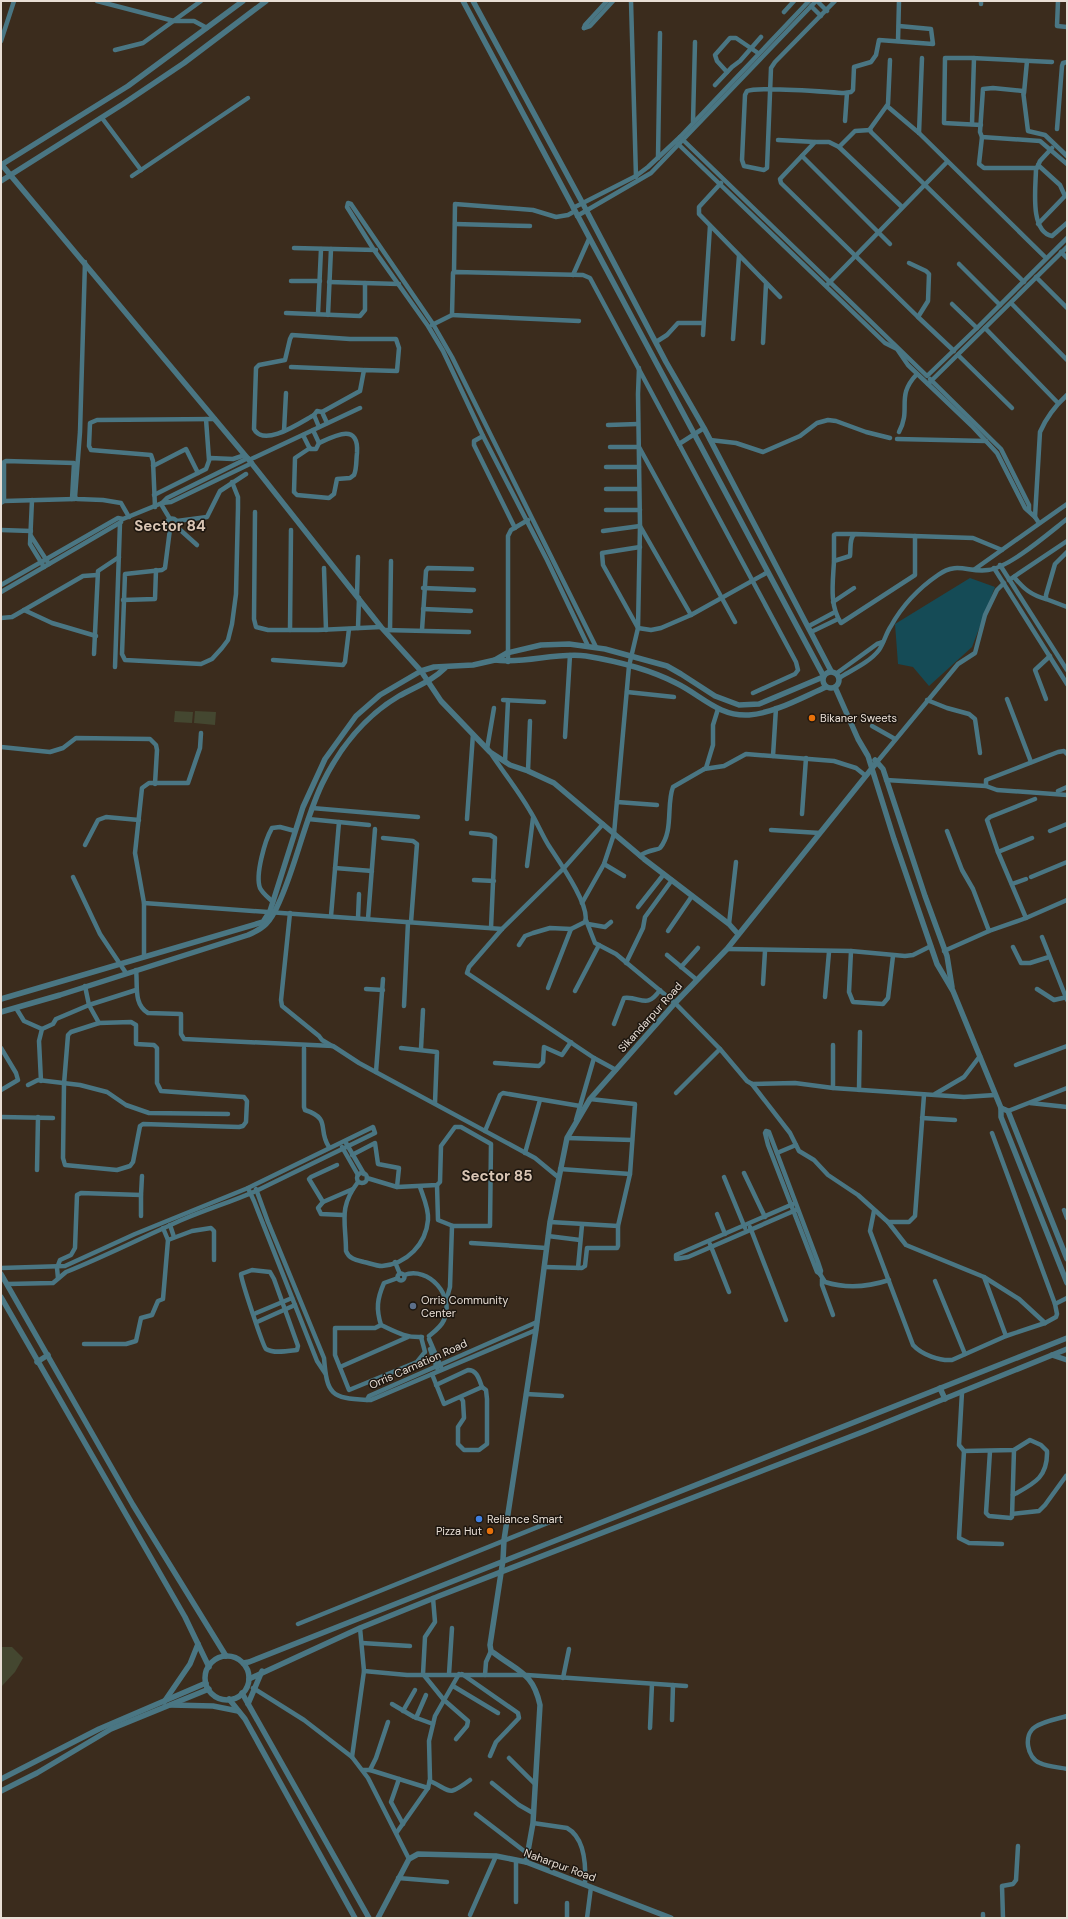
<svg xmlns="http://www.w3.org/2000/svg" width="1068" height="1919" viewBox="0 0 1068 1919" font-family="'DM Sans',sans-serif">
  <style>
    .green { fill: #444730 }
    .water { fill: #154b56 }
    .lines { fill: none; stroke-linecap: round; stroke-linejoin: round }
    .minor { stroke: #4a7683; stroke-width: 4.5 }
    .tertiary { stroke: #4a7683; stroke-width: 5.5 }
    .food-dot { fill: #e8710a; stroke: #1d160f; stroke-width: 1.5 }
    .service-dot { fill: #5c6f8a; stroke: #1d160f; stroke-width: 1.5 }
    .shop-dot { fill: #3f7fe0; stroke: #1d160f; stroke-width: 1.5 }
    .labels { text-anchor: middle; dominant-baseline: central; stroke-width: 3; stroke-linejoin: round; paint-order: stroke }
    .poi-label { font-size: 11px; fill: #e8ded5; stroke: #1d160f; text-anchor: start }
    .street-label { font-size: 11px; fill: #e8ded5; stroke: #1d160f }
    .district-label { font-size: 15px; font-weight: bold; fill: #d9c5b4; stroke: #1d160f }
  </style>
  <rect width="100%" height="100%" fill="#3b2c1d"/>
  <!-- green -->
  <g class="green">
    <path d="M175,711L193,712L192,723L174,722Z"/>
    <path d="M195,711L216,712L215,725L194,723Z"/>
    <path d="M1,1647H12L23,1658L15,1672L1,1687Z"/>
  </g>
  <!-- water -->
  <path class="water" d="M970,578L995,587L972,647L929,686L913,667L898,664L895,624Z"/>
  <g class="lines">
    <!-- minor -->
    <g class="minor">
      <path d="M97,1L174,21H194L207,28"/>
      <path d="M631,1L636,177"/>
      <path d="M817,1L827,11"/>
      <path d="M835,1L775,62L771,68L767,168L764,170L744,166L742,160L745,95L747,91C760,86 825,92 844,93L851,92L853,90L854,67L871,62L876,55L879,40L933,44L931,29L899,26"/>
      <path d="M981,1V4"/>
      <path d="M1058,1L1057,26L1067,27"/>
      <path d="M811,6L821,16"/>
      <path d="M784,12L794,1"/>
      <path d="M584,28L590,26L613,1"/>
      <path d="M584,28L585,25L607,1"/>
      <path d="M1,41L14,1"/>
      <path d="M898,41L899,1"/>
      <path d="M115,50L143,43L201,1"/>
      <path d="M890,60L888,104L870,129L871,132L1024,282"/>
      <path d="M727,72L717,61L715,55L730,38H736L758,53"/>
      <path d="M715,85L732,67L740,61L761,37"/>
      <path d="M1024,93L1027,61"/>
      <path d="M887,106L919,133L1046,258"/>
      <path d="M102,118L141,170"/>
      <path d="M845,121L847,93"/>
      <path d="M693,122L695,42"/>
      <path d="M972,124L974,58"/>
      <path d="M981,125L944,123L945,58H972L1052,62"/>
      <path d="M1057,129L1062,66L1063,63L1067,62"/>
      <path d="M919,133L922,58"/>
      <path d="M680,137L927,376L977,328L1067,238"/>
      <path d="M982,137L979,164L984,168H1037L1040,161L1052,148"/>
      <path d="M778,140L815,142"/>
      <path d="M676,142L885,343L897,349L908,365L972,426L997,453L1025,508L1035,517"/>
      <path d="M839,147L855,131L870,130"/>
      <path d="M802,156L890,244"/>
      <path d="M1067,156L1045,135L1028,131L1023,91L993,88L983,89L980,132L982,137L1040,141L1067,164"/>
      <path d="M658,158L660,33"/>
      <path d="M1036,168C1036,186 1029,231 1052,236L1067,223"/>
      <path d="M132,176L248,98"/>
      <path d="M721,183L699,207V214L780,297"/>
      <path d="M902,207L839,147L829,142H815L780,179L781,183L918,317"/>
      <path d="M573,208L636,176L648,167L680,137L809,1"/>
      <path d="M577,216L651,173L816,1"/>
      <path d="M455,224L530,226"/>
      <path d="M1038,224L1065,196L1060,185L1038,165"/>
      <path d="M294,248L376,250"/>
      <path d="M1061,252L1067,258"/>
      <path d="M85,262L80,432L75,497L77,499L103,500L121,503L129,517"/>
      <path d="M909,263L926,271L929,274L928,301L918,317L954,351"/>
      <path d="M959,264L1000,305"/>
      <path d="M454,272L455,204L533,210L556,217L568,215L575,211"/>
      <path d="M573,275L589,239"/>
      <path d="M1036,277L1067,308"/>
      <path d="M291,281H320"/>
      <path d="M329,282L399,284"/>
      <path d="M828,284L947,162"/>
      <path d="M1011,303L1067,360"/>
      <path d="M952,304L977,328"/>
      <path d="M286,313L360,316L365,310V283"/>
      <path d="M318,314L321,249"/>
      <path d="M328,315L331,249"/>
      <path d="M579,321L452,315L453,273L456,272L583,275L590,278L796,662L798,670L795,674L753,693"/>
      <path d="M432,325L452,315"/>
      <path d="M985,328L1058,403"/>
      <path d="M703,335L710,226"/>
      <path d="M733,339L739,256"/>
      <path d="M656,342L667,335L678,323H703"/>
      <path d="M763,343L766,284"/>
      <path d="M958,355L1012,408"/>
      <path d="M291,367L363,370"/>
      <path d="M930,379L1001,449L1029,505V511"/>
      <path d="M928,384L1067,247"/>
      <path d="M314,415C301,422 264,448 254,429L256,368L259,365L285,360L290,339L292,335L350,339H396L399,348L397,371L364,370L360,391L322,412"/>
      <path d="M206,419L209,460"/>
      <path d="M608,425L638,424"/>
      <path d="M319,427L314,415L317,411L322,412L327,423"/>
      <path d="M284,431L286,393"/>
      <path d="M899,432C912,408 895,397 917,374"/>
      <path d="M303,435L310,449H316L319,443L313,430"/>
      <path d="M483,436L474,441V445L515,528"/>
      <path d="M897,439L986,441"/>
      <path d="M710,440L736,443L763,452L800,436L817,423L828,420L836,421L866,432L890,438"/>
      <path d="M679,444L704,428"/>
      <path d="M610,447H639L735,622"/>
      <path d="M310,448L295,458L294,492L297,495L329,498L334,494L337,479L350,478L354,475C357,468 356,460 357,453C359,423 336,435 319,443"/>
      <path d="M248,458L167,498L162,503L171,502L252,463"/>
      <path d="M249,460L360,408"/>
      <path d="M153,466L186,449L198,473"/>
      <path d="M606,467H639"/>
      <path d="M606,489H639"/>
      <path d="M154,495L206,469L210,458L233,459L245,455"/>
      <path d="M32,500L30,544L44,567"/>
      <path d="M4,501V462L6,461L74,463L72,499"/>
      <path d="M1,503L4,501L75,499"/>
      <path d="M161,504L170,519"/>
      <path d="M155,507L153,461L151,455L91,450L89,446L90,423L97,420L215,419"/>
      <path d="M606,510H640"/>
      <path d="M255,512L254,619L256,627L268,630H318L381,627"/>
      <circle cx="172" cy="524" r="5.5"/>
      <path d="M177,521L207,517L220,491L246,474"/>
      <path d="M1039,523L1035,517L1040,432C1046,418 1055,406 1067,395"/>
      <path d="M177,527L197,545"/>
      <path d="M170,529L165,568L162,570L125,574L122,654L125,660L201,664L212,659L222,648L228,640L232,624L236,594L238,508V497L232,482"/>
      <path d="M1,530L31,531"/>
      <path d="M603,531L640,526L691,615"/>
      <path d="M31,536L49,564"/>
      <path d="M915,536V575L841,623C829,605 833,582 834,561L850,556C851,549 849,537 855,534L973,538L1002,550"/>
      <path d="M640,547L602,553L603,565L638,628L651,630L661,628L691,615L768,572"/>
      <path d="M1067,552L1055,564L1046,595V599L1067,607"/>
      <path d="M834,561V535L836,534H854"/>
      <path d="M1000,565L1067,670"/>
      <path d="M324,568L326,630"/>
      <path d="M994,568L1067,684"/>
      <path d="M975,569L1067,504"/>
      <path d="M1014,577C1024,589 1031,595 1046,599"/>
      <path d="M1009,580L1067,541"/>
      <path d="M1,585L118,518L123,519L162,503"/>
      <path d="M423,588L474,590"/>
      <path d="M1,592L121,522"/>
      <path d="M357,596L358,557"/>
      <path d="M123,600L155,599L156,570"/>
      <path d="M833,602L854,588"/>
      <path d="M423,609L471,611"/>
      <path d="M24,610L52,623L96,636"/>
      <path d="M1,618L12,617L83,576L97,575"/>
      <path d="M809,626L835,612"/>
      <path d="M358,628L359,598"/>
      <path d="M290,630L291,530"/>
      <path d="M384,630L469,632"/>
      <path d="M390,630L391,561"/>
      <path d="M422,630L426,571L428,568L472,569"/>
      <path d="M811,632L838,619"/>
      <path d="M588,646L547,560L483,436L443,351L428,326L374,250L347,207L348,203L351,204L433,324L452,357L596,647"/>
      <path d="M94,654L98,571L119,557"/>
      <path d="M273,660L343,665L345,662L349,629"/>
      <path d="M508,662V536L511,530L528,520"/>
      <path d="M115,667L120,523"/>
      <path d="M837,673L877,644L883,642"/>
      <path d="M839,678C852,670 870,662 879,650C884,643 886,633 891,626C902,606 919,588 938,575C957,561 969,573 988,570C1009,568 1049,533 1067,519"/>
      <path d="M627,692L674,697"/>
      <path d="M1007,699L1031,762"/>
      <path d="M1046,699L1035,670L1050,656"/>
      <path d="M503,700L544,702"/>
      <path d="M927,700L947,708L969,714L975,719L980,753"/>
      <path d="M872,726L895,739"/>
      <path d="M201,733L200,748L188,783H149L142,788L135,853L144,903L502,929"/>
      <path d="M565,737L570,655"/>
      <path d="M1,747L50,752L63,748L76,738L150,739L156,745L157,750L155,784"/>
      <path d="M487,749L494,708"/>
      <path d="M490,752C503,772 518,790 530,811C537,822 542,835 549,846C558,860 591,906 585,922L571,929L550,928L533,933L525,936L519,945"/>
      <path d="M773,756L776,708"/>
      <path d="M505,762L508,701"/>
      <path d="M877,762L958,664L975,653L985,615L997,590L1004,583"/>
      <path d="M704,769L724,766L746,754L834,761L856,768L866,776"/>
      <path d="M528,771L530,721"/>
      <path d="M886,780L986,786L997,790L1067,795"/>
      <path d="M986,786V780L1058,752L1064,751L1067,754"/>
      <path d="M1058,791L1067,787"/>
      <path d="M617,802L657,805"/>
      <path d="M312,808L418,817"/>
      <path d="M802,814L806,758"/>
      <path d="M308,819L369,825"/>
      <path d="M467,819L473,734"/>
      <path d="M603,824L564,868L502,929L469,967L467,973L594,1058L616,1070"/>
      <path d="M771,830L820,833"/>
      <path d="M947,831L962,870L973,889L989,931L1026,918"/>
      <path d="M1050,831L1067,824"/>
      <path d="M471,833L490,835L495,838L491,928"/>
      <path d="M383,838L413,841L417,844L411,922"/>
      <path d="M1032,838L998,852L987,820L990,817L1035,799"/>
      <path d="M85,845L98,820L106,817L139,820"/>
      <path d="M998,852L1026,918L1067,900"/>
      <path d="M640,856C647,850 658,850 660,848C674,831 666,805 673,787L706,768L713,745V725L718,709"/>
      <path d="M604,864L624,876"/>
      <path d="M527,866L533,818"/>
      <path d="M335,868L372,871"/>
      <path d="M73,877L100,934L126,973"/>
      <path d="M1031,877L1067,862"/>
      <path d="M474,880L494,881"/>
      <path d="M1012,884L1026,879"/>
      <path d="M273,902C268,897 263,894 260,888C255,875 265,840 272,828L280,827L295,831"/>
      <path d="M582,903L604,864L614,834L629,666L638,628L640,526L638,394L639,368"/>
      <path d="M638,907L664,874"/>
      <path d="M290,913L281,1000L282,1006L319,1036L322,1040L332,1046"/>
      <path d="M331,916L339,822"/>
      <path d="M358,918L359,894"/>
      <path d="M368,919L375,829"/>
      <path d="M586,920L595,943L616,954L675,1003L720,1049L747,1081L752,1084L795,1083L833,1088L964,1097L995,1095"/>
      <path d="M588,924L605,927L611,922"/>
      <path d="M729,924L736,862"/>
      <path d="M668,931L692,896"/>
      <path d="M1042,937L1067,1000"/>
      <path d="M1013,947L1021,963H1030L1049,957"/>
      <path d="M727,949L851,951L905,956L913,955L931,946"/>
      <path d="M851,951L849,992L853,1002L883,1004L888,998L893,956"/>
      <path d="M944,951L989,931"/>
      <path d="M667,955L697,980"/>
      <path d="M144,956V903"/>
      <path d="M626,963L643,928L645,917L672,880"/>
      <path d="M681,967L698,948"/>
      <path d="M136,970C138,985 133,1004 148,1013L181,1014V1034L184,1039L333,1046L359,1063L535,1158L558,1177"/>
      <path d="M763,984L765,951"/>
      <path d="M85,986L89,1005L99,1023"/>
      <path d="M548,988L571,929"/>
      <path d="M366,989L383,990"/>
      <path d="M1037,989L1054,1000L1067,997"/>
      <path d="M575,991L599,945"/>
      <path d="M825,997L829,952"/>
      <path d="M404,1006L408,922"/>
      <path d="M16,1008L24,1021L42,1029"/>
      <path d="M131,1022L136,1025V1044L154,1045L157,1048V1083L161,1091L244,1097L247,1101L246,1122L243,1126L239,1127L143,1124L140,1126L133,1162L130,1166L117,1170L65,1165L63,1158L64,1084L68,1035L71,1032L99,1023Z"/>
      <path d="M614,1024L624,998C641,996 646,1010 660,990"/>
      <path d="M1,1048L16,1073L18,1080L1,1090"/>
      <path d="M304,1048V1107L305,1110C332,1119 317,1129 329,1147"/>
      <path d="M401,1048L437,1052L435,1103"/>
      <path d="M421,1049L423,1010"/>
      <path d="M495,1063L539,1066L543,1062L544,1047L562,1055L571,1042"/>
      <path d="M1016,1065L1067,1046"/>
      <path d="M376,1072L383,979"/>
      <path d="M41,1081L39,1041L42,1029L53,1024L56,1019L89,1005L136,990"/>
      <path d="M752,1084L790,1133L799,1151L814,1160L828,1175L858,1195L888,1222L906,1245L984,1277L1019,1299L1045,1323"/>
      <path d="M28,1085L38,1080L80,1085L107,1092L126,1105L149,1113L228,1114"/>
      <path d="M833,1088V1045"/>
      <path d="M859,1090L860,1032"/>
      <path d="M676,1093L720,1049"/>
      <path d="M935,1094L964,1077L980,1056"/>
      <path d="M1030,1103L1067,1107"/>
      <path d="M1008,1111L1067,1088"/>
      <path d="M1,1117L53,1118"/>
      <path d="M922,1118L955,1120"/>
      <path d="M576,1120L594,1058"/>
      <path d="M485,1131L500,1095L503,1093L580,1106"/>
      <path d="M766,1131L769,1132L818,1262L821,1271L820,1274L817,1272L768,1145L765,1133Z"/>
      <path d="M567,1138L632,1140"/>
      <path d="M346,1143L364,1174"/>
      <path d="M342,1147L358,1175"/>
      <path d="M525,1153L540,1100"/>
      <path d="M777,1153L796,1145"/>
      <path d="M352,1155L375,1143L378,1164L399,1168L397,1187"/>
      <path d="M560,1169L630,1174"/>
      <path d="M37,1170L38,1117"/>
      <circle cx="362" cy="1178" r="5"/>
      <path d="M744,1173L765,1217"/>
      <path d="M724,1177L745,1228"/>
      <path d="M367,1178L397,1187L437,1185L440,1182L441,1146L455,1127H461L491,1144L490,1226H452L450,1287L446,1301"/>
      <path d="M358,1182C338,1208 346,1222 346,1251C349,1259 356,1260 364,1262C369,1263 376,1266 382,1266C407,1264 426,1244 428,1220C429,1209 423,1196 420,1187"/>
      <path d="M437,1185L438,1220L453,1226"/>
      <path d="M256,1189L268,1222L324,1358C327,1395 331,1398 367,1400"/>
      <path d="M141,1195V1216"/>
      <path d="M323,1202L309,1179L311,1177L337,1165"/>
      <path d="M793,1204L676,1255V1259L688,1257L796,1210"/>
      <path d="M1064,1210L1067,1218"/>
      <path d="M874,1211L870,1231L913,1345C922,1355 940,1361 952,1360L1006,1336L1045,1323L1056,1317L1057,1314L1055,1304L992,1133"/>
      <path d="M717,1214L725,1234"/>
      <path d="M343,1215L321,1214L318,1208L323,1202L353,1189"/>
      <path d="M550,1222L618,1226"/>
      <path d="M888,1222H909L915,1216L924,1095"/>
      <path d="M170,1225L174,1237"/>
      <path d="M750,1227L786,1320"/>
      <path d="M548,1236L580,1240"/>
      <path d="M168,1240L192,1231L211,1228L214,1231V1260"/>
      <path d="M471,1243L546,1248"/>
      <path d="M710,1244L729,1292"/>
      <path d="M395,1262L400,1274"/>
      <path d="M544,1267L582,1268L585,1266L587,1248H617L618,1246V1226L630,1174L635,1104L590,1099"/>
      <path d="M1,1268L65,1266L135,1234L248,1188"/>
      <path d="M578,1268L582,1225"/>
      <path d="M252,1270L270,1272L274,1279L298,1346L297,1350C288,1351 274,1354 266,1349C263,1346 241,1280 241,1274Z"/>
      <circle cx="401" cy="1277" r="3.5"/>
      <path d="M820,1274L825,1282C847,1289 868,1287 889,1280"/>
      <path d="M404,1275C429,1266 455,1296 444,1320C441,1327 434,1332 429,1336"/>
      <path d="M984,1277L1006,1336"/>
      <path d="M58,1278L57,1268L60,1260L71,1255L75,1248L77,1195L81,1193L141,1195L142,1176"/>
      <path d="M398,1278L384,1283C377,1299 376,1309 381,1325L375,1328H335V1355L349,1390L417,1362L425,1352L421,1337"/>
      <path d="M822,1279V1285L833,1315"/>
      <path d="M935,1281L965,1354"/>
      <path d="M7,1284L53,1283L66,1272C106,1256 145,1236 184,1219C208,1209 233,1201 256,1191L375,1133L373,1127L248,1188L254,1201L317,1361L325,1373"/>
      <path d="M1055,1304L1067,1298"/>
      <path d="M254,1314L292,1298"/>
      <path d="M257,1322L295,1305"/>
      <path d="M381,1325C396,1332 406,1338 422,1337"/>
      <path d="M536,1330L371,1400H367L369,1396L537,1322"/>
      <path d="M429,1339L441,1367"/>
      <path d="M84,1344H126L136,1341L141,1318L152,1315L158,1301L163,1299L168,1240L163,1228"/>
      <path d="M430,1349L437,1368"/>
      <path d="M340,1367L408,1337"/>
      <path d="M432,1374L444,1404L482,1387L486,1390L487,1399V1444L479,1450H464L458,1444V1427L464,1418L463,1401L461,1398"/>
      <path d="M436,1385L468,1370C477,1370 479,1379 482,1387"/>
      <path d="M962,1392L959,1445L964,1451L1014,1450L1030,1440L1041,1445L1047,1451C1048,1478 1033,1484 1013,1495"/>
      <path d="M526,1394L562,1396"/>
      <path d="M964,1451L959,1538L969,1543L1002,1544"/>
      <path d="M990,1451L986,1513L989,1516L1011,1518L1012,1517L1014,1450"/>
      <path d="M1012,1514L1039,1511L1045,1505L1066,1476"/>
      <path d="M433,1598L435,1622L425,1637L423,1674L444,1700L468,1721L467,1726L456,1739"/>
      <path d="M298,1624L560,1518"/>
      <path d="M360,1628L364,1671L352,1757L368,1778L409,1859"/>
      <path d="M362,1643L410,1646"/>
      <path d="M364,1671L407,1675H527L686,1686"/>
      <path d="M449,1674L452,1628"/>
      <path d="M462,1674L518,1713L519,1718L496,1742L490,1756"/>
      <path d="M485,1675L486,1662L491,1651"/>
      <path d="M563,1678L569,1649"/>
      <path d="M453,1686L498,1713"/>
      <path d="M253,1688L304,1720L352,1757"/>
      <path d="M392,1704L414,1717L433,1724"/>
      <path d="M403,1711L415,1690"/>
      <path d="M1067,1716C1057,1719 1044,1721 1035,1727C1023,1735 1027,1758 1040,1763C1048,1767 1059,1767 1067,1769"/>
      <path d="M416,1718L426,1695"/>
      <path d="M672,1720L673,1685"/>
      <path d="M650,1728L652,1684"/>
      <path d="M509,1758L535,1784"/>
      <path d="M363,1770H370L428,1788"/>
      <path d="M370,1770L376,1758L388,1722"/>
      <path d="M399,1779L391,1802L403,1824"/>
      <path d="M430,1781C452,1791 447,1797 470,1780"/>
      <path d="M492,1783L519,1805L533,1813"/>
      <path d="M476,1814L528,1854"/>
      <path d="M533,1823L567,1828C585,1838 586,1866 585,1884"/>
      <path d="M397,1832L428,1788L430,1779L429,1741L435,1716L459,1674"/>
      <path d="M398,1878L447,1882"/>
      <path d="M516,1902V1860"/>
      <path d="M567,1903V1918"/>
      <path d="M470,1915L496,1856"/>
      <path d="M587,1918L591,1887"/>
      <path d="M983,1918V1914"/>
      <path d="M1003,1918L1002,1886L1013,1884L1016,1880L1018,1846"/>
    </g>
    <!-- tertiary -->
    <g class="tertiary">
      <path d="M463,1L823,675"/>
      <path d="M473,1L583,204L666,362L704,428L831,671"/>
      <path d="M1,165L128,86L243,1"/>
      <path d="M2,165L249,460L381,627L421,671L441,701L490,752L510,765L528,771L554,783L644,859L729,924L738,934"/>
      <path d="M1,181L123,104L184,63L266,1"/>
      <path d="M495,660C525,664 556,652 586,656C616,661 649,669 676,683C701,695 719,717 749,715C775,713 803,697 826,687"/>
      <circle cx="831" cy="680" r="8"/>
      <path d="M835,687L858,739L868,756L894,839L937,964L953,991L1001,1108V1117L1067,1283"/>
      <path d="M875,760L883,769L925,896L947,956L952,987"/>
      <path d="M1,999L263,922L270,911L303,807L325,759L356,716L380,695L421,671L434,667L473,665L495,660L507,653L541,645L569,644L605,649L667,666L681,674L715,696L739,705L759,704L823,677"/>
      <path d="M1,1012L60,995L248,935C255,932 261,929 266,924C274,916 277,907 281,898C297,861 305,820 322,784C339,749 365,716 399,696C415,687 432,681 445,668"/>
      <path d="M1001,1108L1008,1111L1067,1259"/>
      <path d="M1,1274L133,1505L226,1656"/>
      <path d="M1,1297L185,1617L209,1667"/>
      <path d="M1052,1355L1067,1360"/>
      <path d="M37,1362L48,1355"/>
      <path d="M940,1388L945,1399"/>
      <circle cx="227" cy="1678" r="22"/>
      <path d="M243,1663L249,1662L1067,1338"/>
      <path d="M249,1679L360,1628L439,1596L865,1431L1067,1349"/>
      <path d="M242,1693L369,1918"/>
      <path d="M229,1699L245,1719L355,1918"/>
      <path d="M164,1702L190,1664L198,1644"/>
      <path d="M248,1704L262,1671"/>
      <path d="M171,1705L213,1706L238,1711"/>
      <path d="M1,1779L99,1729L206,1683"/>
      <path d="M1,1791L37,1773L111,1729L209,1689"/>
      <path d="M526,1862L533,1823L540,1705C533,1673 519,1672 494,1653L491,1651L490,1645L503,1560L504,1540L536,1330L550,1222L567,1138L590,1099L675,1003L727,949L877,762"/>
      <path d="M378,1918L409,1859L418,1854L496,1856L526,1862L671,1918"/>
    </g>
  </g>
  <!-- markers -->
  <g class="food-dot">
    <circle cx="812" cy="718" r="4"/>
    <circle cx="490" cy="1531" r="4"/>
  </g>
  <circle class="service-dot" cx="413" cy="1306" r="4"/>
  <circle class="shop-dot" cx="479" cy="1519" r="4"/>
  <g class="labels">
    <!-- poi labels -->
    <g class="poi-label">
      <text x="820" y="718">Bikaner Sweets</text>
      <text x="421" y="1300">Orris Community<tspan x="421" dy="13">Center</tspan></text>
      <text x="487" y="1519">Reliance Smart</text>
      <text x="482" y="1531" text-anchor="end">Pizza Hut</text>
    </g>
    <!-- street labels -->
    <g class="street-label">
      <text transform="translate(650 1017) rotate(-48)">Sikandarpur Road</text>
      <text transform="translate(418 1364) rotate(-24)">Orris Carnation Road</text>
      <text transform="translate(560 1865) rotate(20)">Naharpur Road</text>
    </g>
    <!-- district labels -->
    <g class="district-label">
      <text x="170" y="526">Sector 84</text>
      <text x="497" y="1176">Sector 85</text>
    </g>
  </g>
  <!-- border -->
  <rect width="1068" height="1919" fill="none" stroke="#e8ded5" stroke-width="4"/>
</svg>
